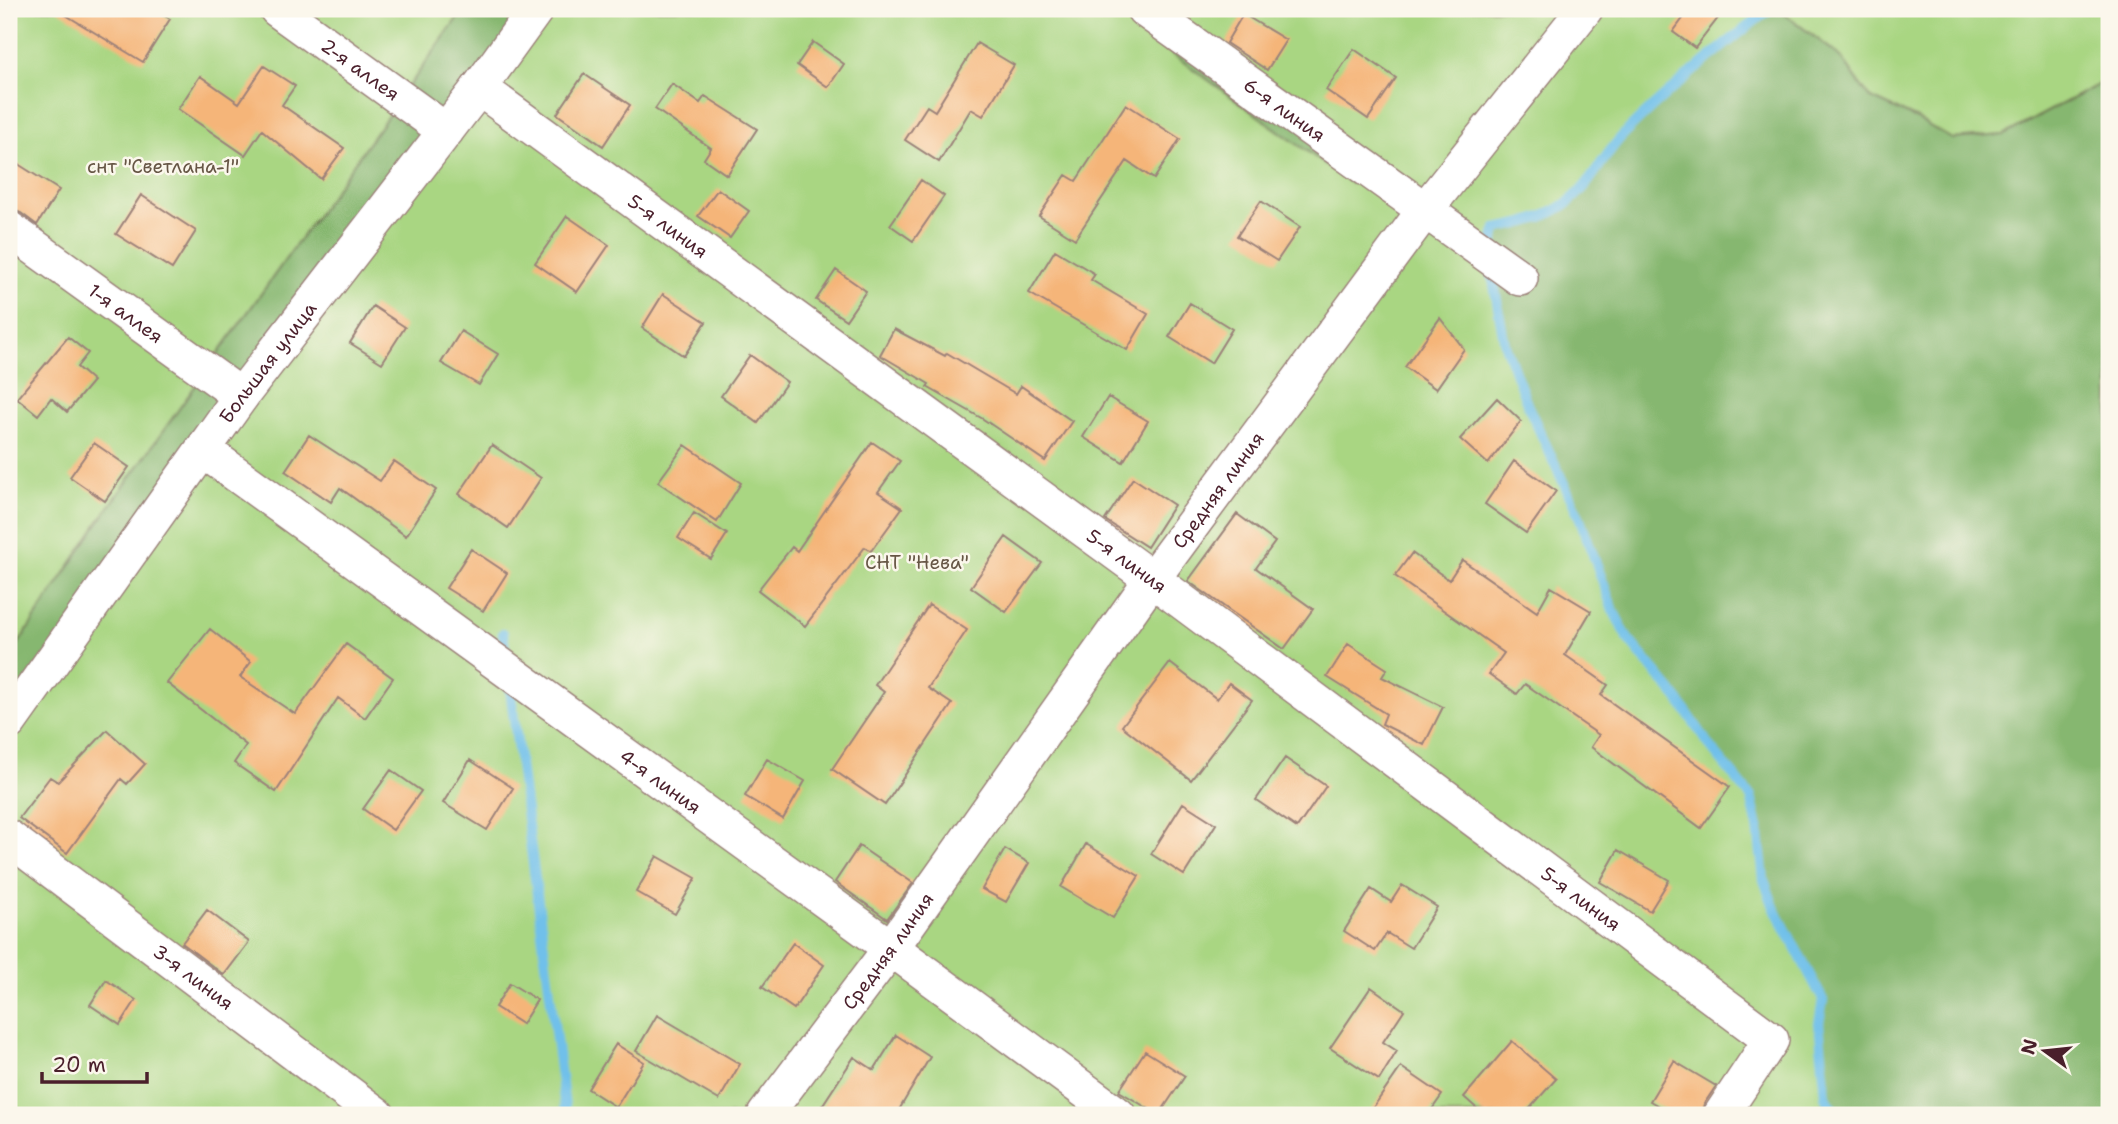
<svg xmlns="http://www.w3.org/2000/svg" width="2118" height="1124" viewBox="0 0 2118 1124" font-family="'Shantell Sans',sans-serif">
	<rect width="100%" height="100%" fill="#fbf7ec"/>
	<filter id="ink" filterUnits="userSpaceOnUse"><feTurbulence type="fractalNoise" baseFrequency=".0143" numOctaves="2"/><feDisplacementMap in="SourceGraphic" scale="14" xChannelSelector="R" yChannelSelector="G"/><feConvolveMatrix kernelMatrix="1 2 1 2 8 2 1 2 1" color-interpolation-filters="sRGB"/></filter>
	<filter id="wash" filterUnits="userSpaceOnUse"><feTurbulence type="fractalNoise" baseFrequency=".00686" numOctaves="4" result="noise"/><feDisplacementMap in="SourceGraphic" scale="28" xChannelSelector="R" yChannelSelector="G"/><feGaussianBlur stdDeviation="1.57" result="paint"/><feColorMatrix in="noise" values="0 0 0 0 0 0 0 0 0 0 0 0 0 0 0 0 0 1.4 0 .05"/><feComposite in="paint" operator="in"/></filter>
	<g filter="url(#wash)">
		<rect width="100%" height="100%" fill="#eee6ca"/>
		<!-- green -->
		<path fill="#a9d682" stroke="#7a7a56" stroke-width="2" d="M9,9H464L102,517L9,658Z
			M536,9H1770L1621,137L1568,203L1540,219L1496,229L1510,357L1563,479L1628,639L1678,699L1751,797L1764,880L1774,907L1823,1000L1819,1024L1826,1096L1822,1115H9V722Z
			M1778,9H2109V79L2004,135L1952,139L1917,119L1869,97L1841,57Z"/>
		<!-- forest -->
		<path fill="#86b770" stroke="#686b4e" stroke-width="2" d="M464,9H536L9,722V658L102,517Z
			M1110,9H1144L1364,166L1351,183Z
			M1770,9H1778L1841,57L1869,97L1917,119L1952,139L2004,135L2109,79V1115H1822L1826,1096L1819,1023L1823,1000L1774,907L1764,880L1751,797L1678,699L1628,639L1563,479L1510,357L1494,288L1496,229L1540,219L1568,203L1621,137Z"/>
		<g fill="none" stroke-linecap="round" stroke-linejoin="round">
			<!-- stream -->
			<path stroke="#6fc0ea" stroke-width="10" d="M1492,252L1496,229C1522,224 1544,219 1566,204C1591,187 1602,156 1624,134C1669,89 1720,48 1770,9
				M1491,268L1505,345L1527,404L1579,516L1613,610L1628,639L1678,699L1712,749L1751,797L1758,827L1764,880L1774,907L1823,1000L1819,1023L1826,1096L1835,1115
				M503,633L506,658
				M509,681L566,1115"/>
		</g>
		<g id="blocks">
			<!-- building -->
			<path fill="#f5b579" d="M56,9H153L170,19L143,62Z
				M1690,9H1725L1695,48L1673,32Z
				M1243,14L1286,40L1267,70L1226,43Z
				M813,42L844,64L828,87L797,65Z
				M977,43L1014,65L983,116L971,109L939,162L905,140L927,106L935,111Z
				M1354,49L1396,78L1368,119L1326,90Z
				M264,66L295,86L282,105L344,148L321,179L262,130L245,155L178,109L200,76L239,103Z
				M584,74L630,105L603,146L557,114Z
				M672,84L700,103L705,96L757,129L727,175L704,159L711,148L655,109Z
				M1126,104L1180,139L1154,179L1127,161L1075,239L1039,216L1066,175L1076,181Z
				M18,164L59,190L37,225L21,213L9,208V178Z
				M921,180L944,196L913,241L890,225Z
				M718,189L749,211L730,238L698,216Z
				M141,195L196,231L172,269L116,234Z
				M1261,201L1300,227L1277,261L1237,236Z
				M567,216L609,245L577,292L535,263Z
				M1055,250L1095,274L1091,280L1148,314L1127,350L1029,293Z
				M836,270L866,291L846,320L816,300Z
				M663,294L706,322L684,356L642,328Z
				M1190,303L1232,329L1211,363L1169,337Z
				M373,306L405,327L382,363L350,343Z
				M1440,318L1464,349L1436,389L1405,367Z
				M894,329L945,356L947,353L1016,394L1021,386L1072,421L1045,461L983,419L927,387L929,384L880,355Z
				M461,331L498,354L479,385L441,363Z
				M68,337L88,353L77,367L93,381L67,412L51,398L38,415L17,398Z
				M750,355L787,382L758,423L721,396Z
				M1108,397L1148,421L1123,462L1083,437Z
				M1497,398L1521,421L1488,464L1460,439Z
				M309,435L380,481L394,461L436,490L406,536L340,488L331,502L285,471Z
				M872,442L900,461L878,492L902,508L871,551L865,547L805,626L758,590L792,547L797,551Z
				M94,443L129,467L105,501L70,477Z
				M492,445L541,478L508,528L459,494Z
				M685,445L741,483L717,522L658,482Z
				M1514,461L1556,491L1526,533L1485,504Z
				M1133,478L1174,505L1147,547L1105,520Z
				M694,513L727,534L711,559L678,538Z
				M1237,514L1275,542L1256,568L1313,609L1284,649L1188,581Z
				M1006,537L1042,563L1006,612L971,587Z
				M471,549L507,573L483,611L446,588Z
				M1412,553L1449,580L1462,560L1537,612L1551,587L1591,611L1565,655L1608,685L1601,695L1730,787L1701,828L1591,747L1599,735L1525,684L1517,694L1489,674L1504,653L1395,576Z
				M929,605L967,630L928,688L952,704L885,805L832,769L884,692L875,685Z
				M210,629L251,662L240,677L295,714L346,644L393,678L365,718L338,698L276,792L234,763L246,745L167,683Z
				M1348,644L1387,669L1382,677L1443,707L1424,745L1382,724L1386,714L1327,677Z
				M1170,663L1217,699L1229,683L1252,700L1191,780L1122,726Z
				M107,730L145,764L127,784L121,779L67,853L19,818L50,777L58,782Z
				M1285,758L1326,786L1297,828L1256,800Z
				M767,759L805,781L783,819L745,796Z
				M470,760L513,788L487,830L443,803Z
				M391,770L421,791L393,830L363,809Z
				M1183,803L1216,824L1184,875L1151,854Z
				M1086,844L1139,876L1113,918L1061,887Z
				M859,846L913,883L887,919L835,882Z
				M1005,849L1029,863L1006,902L982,889Z
				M1618,850L1669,880L1650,911L1600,882Z
				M657,856L696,878L675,914L636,892Z
				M1402,885L1437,907L1411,948L1387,933L1375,951L1344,931L1371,889L1391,902Z
				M207,910L249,942L224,975L182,943Z
				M793,943L824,965L794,1009L762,987Z
				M106,980L136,1000L120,1025L90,1005Z
				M510,983L537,1000L522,1024L495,1007Z
				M1371,987L1404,1010L1383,1042L1397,1051L1379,1080L1330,1048Z
				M657,1015L740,1064L719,1100L636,1051Z
				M896,1035L930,1057L896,1115H816L854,1057L874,1070Z
				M1512,1041L1556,1079L1524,1115H1484L1464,1097Z
				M616,1044L644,1062L616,1107L588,1089Z
				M1145,1051L1185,1076L1159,1115L1119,1091Z
				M1674,1061L1716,1086L1704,1104L1701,1115H1674L1650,1101Z
				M1401,1067L1442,1095L1428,1115H1368Z"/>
		</g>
	</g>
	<g filter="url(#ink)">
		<use href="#blocks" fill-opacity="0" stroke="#9c827a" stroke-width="2"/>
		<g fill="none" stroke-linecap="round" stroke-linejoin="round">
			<!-- minor casing -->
			<g stroke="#9c827a" stroke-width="38">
				<g id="minor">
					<path id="s1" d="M277,9L446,131"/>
					<path id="s2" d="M1144,9L1520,278"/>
					<path id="s3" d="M479,88L1152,579L1771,1040L1721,1115"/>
					<path id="s4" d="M9,229L241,396"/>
					<path id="s5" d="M203,450L891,948L1118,1115"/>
					<path id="s6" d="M9,722L241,396L479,88L536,9"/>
					<path id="s7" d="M9,838L377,1115"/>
					<path id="s8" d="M765,1115L891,948L1152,579L1425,210L1585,9"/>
				</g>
			</g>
			<!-- minor -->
			<use href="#minor" stroke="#fff" stroke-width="35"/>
		</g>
	</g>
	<g text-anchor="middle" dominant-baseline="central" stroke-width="5" stroke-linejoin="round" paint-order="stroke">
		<!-- street labels -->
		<g font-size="19" fill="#4a1f2b" stroke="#fbf7ec">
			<text stroke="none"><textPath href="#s1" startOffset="103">2-я аллея</textPath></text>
			<text stroke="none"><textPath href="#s2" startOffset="173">6-я линия</textPath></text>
			<text stroke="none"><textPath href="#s3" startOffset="234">5-я линия</textPath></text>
			<text stroke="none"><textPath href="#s4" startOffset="144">1-я аллея</textPath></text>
			<text stroke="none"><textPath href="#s6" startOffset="443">Большая улица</textPath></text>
			<text stroke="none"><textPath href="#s8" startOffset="772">Средняя линия</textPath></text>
			<text stroke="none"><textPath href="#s3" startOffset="802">5-я линия</textPath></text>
			<text stroke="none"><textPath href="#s5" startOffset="565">4-я линия</textPath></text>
			<text stroke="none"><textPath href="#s3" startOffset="1368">5-я линия</textPath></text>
			<text stroke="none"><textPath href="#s8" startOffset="205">Средняя линия</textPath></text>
			<text stroke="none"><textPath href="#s7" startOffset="231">3-я линия</textPath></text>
		</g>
		<!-- park labels -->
		<g font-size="19" fill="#665645" stroke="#fbf7ec">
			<text x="163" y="166">снт "Светлана-1"</text>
			<text x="917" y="562">СНТ "Нева"</text>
		</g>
	</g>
	<!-- margin -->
	<rect width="2118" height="1124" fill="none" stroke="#fbf7ec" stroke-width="35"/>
	<!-- north arrow -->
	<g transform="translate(2045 1051) rotate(285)" stroke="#fbf7ec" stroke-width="5" paint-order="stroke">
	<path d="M0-5L12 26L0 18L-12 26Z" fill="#4a1f2b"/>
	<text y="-10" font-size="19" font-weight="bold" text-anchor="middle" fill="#4a1f2b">N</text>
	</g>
	<!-- scale -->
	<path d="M42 1072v10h105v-10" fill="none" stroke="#4a1f2b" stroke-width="3.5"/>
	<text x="52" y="1072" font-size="21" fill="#4a1f2b" stroke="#fbf7ec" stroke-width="5" paint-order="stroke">20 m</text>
</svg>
